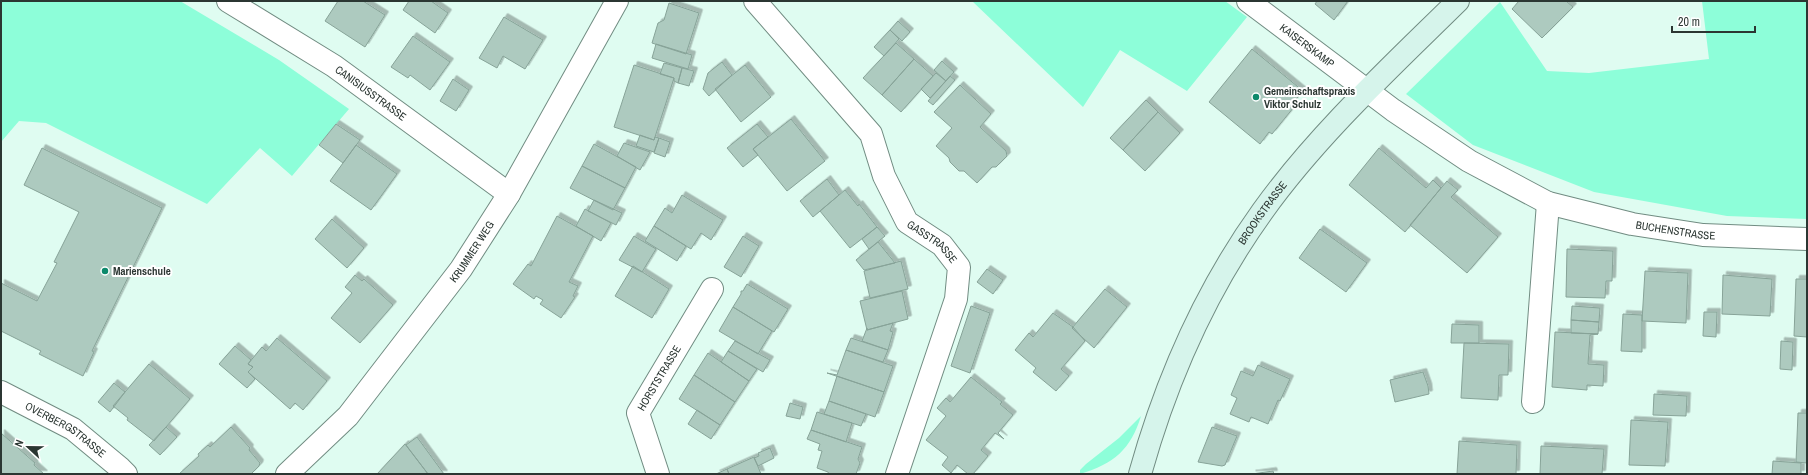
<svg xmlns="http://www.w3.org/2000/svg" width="1808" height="475" viewBox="0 0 1808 475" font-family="'Archivo Narrow',sans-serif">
	<defs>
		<filter id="shadow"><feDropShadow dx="3.5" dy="-3.5" stdDeviation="0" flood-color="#0004"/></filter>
	</defs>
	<rect width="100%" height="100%" fill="#dffcf1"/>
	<!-- green -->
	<path fill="#8dfed9" d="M1,1H180L279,60L349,109L292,176L260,148L207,204L46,123L19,121L1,142Z
		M972,1H1225L1247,17L1187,91L1120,50L1083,107Z
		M1702,1H1807V219L1727,216L1594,192L1473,145L1406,94L1500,2L1547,71L1589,73L1709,59Z
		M1141,416C1131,449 1114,464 1080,474V470L1086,464L1119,438Z"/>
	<!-- building -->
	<path fill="#adcabf" stroke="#87a398" filter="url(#shadow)" d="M338,1H363L385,15L365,47L325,21Z
		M409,1H431L448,13L435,33L403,10Z
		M1317,1H1348L1334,20L1315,4Z
		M1519,1H1566L1573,7L1542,38L1512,9Z
		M669,3L699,13L686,54L652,43L658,23L664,20Z
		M504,17L543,40L525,69L503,56L497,68L479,58Z
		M898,21L910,32L902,41L890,30Z
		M890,30L899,39L884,56L874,47Z
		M413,36L450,62L430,90L410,75L408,78L391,67Z
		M896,43L914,59L882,95L863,78Z
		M656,44L692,55L688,69L652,58Z
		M1252,49L1303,91L1291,105L1294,107L1272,134L1269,132L1260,144L1209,102Z
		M914,59L933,76L901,112L882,95Z
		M942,61L954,72L946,81L934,70Z
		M722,62L732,75L709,96L703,89L708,73Z
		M664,63L682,68L678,83L674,81V78L660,74Z
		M634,65L674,78L654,140L614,127Z
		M745,65L771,97L741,122L715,89Z
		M682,68L694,71L689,86L678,83Z
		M936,73L946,81L930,98L921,89Z
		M950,76L955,80L933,105L928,101Z
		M453,79L469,90L456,111L440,101Z
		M960,85L991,114L980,127L1006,151L1007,156L996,167H992L977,183L964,171H959L950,162L949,158L936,146L952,128L934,112Z
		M1146,100L1158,112L1123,150L1110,138Z
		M1158,112L1180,133L1145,171L1123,150Z
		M791,119L825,161L787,191L753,149Z
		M336,124L360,140L343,163L319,145Z
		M757,124L768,137L753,149L758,155L743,167L727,148Z
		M640,135L654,140L655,137L659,138L654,152L636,146Z
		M659,138L670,142L665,157L654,153Z
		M624,143L650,152L640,170L617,156Z
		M594,144L636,167L625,188L582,166Z
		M356,145L397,174L371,210L330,181Z
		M42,148L162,208L92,351L94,352L83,376L39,354L41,351L1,331V283L37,301L57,263L54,262L79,212L24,185Z
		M1379,148L1426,188L1433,180L1441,188L1405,232L1349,185Z
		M582,166L625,188L613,210L570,188Z
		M827,179L839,195L813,217L800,201Z
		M1447,181L1458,190L1451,197L1498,237L1467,273L1410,225Z
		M845,190L858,206L859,204L877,227L850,248L820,211Z
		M682,195L723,220L711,240L701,233L691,249L654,226L665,208L672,213Z
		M594,200L622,213L616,225L588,211Z
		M585,209L611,223L601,241L576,226Z
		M557,216L593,236L569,282L578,286L573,296L575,297L561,318L540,304L543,300L536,296L534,299L513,284L528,264L531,266Z
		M332,219L364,248L347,268L315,239Z
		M654,226L686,246L677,261L645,241Z
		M877,227L885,236L869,249L862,239Z
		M1320,229L1367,263L1346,292L1299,258Z
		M634,236L656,249L642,272L619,260Z
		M743,236L759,246L741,277L724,267Z
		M878,242L895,263L864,270L856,260Z
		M1567,249L1613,251L1612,281H1606L1605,298L1566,297Z
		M901,261L908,289L870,298L864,271Z
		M633,266L669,289L652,318L615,296Z
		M987,269L1003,280L993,294L977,282Z
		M1645,271L1688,273L1686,323L1642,321Z
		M355,275L362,281L364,279L393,305L360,343L331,318L352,293L345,287Z
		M1723,275L1772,279L1770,316L1722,314Z
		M1796,279H1807V337L1794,336Z
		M747,284L788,309L774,332L733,307L741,294V291H743Z
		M1105,289L1127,307L1094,348L1072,328Z
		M902,291L908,319L867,330L860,301Z
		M971,306L990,313L970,373L951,366Z
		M1572,306L1600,308L1599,322L1571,320Z
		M733,307L772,331L758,354L719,331Z
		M1704,312H1717L1716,337L1703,336Z
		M1053,313L1073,327L1085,341L1061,369L1069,376L1056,391L1033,372L1036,368L1015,350L1029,333L1033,337Z
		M1623,314L1642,315V352L1621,351Z
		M1571,320L1599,322L1598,334L1571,333Z
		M893,323L890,331L893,332L888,350L862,341L867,328V330Z
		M1452,324L1479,325V343H1451Z
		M1555,332L1598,334L1590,335L1588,364L1604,365L1603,386L1587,385V390L1552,387Z
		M277,338L327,381L303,410L295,403L290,409L248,372L253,367L248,364L262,347L266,351Z
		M851,338L888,350L883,362L846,350Z
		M735,341L770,360L763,372L728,351Z
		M1781,341L1793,342L1792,370L1780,369Z
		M1464,343L1509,344L1508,375H1499L1498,400L1461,398Z
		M235,346L251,360L248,364L253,367L248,372L255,379L247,388L219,364Z
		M846,350L893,366L884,392L827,373L837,375Z
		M728,351L757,369L749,381L721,362Z
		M708,353L749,381L735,402L694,375Z
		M149,364L190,399L154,441L127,420L128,418L113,406Z
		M1258,365L1290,379L1280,401L1278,400L1268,424L1251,417L1249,422L1230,414L1237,398L1231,395L1241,371L1253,376Z
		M1423,372L1428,386L1429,394L1395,402L1390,380Z
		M694,375L735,402L720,425L679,399Z
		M837,376L884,392L875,417L829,401Z
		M971,377L1002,402L1000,404L1013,415L998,433L1004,439L995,433L981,450L988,456L973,474H968L957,465L951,473L942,465L948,457L926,440L946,416L937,408L946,398L950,402Z
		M114,383L125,392L110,412L98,402Z
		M1654,394L1687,396L1686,416L1653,415Z
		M829,401L866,414L861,426L824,414Z
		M790,403L803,407L800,419L786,416Z
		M697,410L720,425L711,439L688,424Z
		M817,412L852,423L846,442L811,430Z
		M1798,413H1807V463L1796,462Z
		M1631,420L1668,422L1665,466L1629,465Z
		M166,427L177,437L160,455L149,445Z
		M231,427L250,448L249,450L260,463L259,466L251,474H179L199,456L198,454L208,445L210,447Z
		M1212,427L1237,436L1225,465L1222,466L1198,462Z
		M811,430L862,447L858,459L860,463L856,474H829L828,472L817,468L822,451L818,450L820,444L807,439Z
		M1,433L35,463L34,465L44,474H1Z
		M417,437L444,474H428L406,445Z
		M1459,441L1517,445L1516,474H1457Z
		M405,444L428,474H377Z
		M1541,446L1604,449L1602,474H1540Z
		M770,448L774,458L758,466L754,458L759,456L758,453Z
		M754,457L761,474H729L727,469Z
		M1773,461L1801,463V474H1772Z
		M727,469L729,474H716Z
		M1273,471L1274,474H1252Z"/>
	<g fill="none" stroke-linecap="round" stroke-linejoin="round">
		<!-- street casing -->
		<g stroke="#718c82" stroke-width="24">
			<g id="street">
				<path id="s1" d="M228,1L334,66L509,194"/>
				<path id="s2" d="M755,1L871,134L884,176L907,222L942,245L959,267L956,299L897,474"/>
				<path id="s3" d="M1248,1L1393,110L1469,161L1548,203L1632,224L1703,235L1807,239"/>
				<path id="s4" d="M1,392L73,429L120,468L126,474"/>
				<path d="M1533,402L1548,203"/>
				<path id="s5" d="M287,474L348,416L461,269L509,194L617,1"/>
				<path id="s6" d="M658,474L638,413L712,289"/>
			</g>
		</g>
		<!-- secondary casing -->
		<g stroke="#718c82" stroke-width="24">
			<g id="secondary">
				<path id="s7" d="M1140,474C1166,381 1206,290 1262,212C1317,135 1391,67 1458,1"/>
			</g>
		</g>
		<!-- street -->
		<use href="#street" stroke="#fff" stroke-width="22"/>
		<!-- secondary -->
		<use href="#secondary" stroke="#d6f4eb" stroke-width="22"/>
	</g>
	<!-- markers -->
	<g fill="#0d896b" stroke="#fff" stroke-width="1.5">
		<circle cx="1256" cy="97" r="4"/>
		<circle cx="105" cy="271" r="4"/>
	</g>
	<g text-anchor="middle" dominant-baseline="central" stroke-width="4" stroke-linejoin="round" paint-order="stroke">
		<!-- street labels -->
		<g font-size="11" fill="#2b3632" stroke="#fff">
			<text stroke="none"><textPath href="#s3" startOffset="74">KAISERSKAMP</textPath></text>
			<text stroke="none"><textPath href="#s1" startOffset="170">CANISIUSSTRASSE</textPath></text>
			<text stroke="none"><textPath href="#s7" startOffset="290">BROOKSTRASSE</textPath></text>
			<text stroke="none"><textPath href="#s3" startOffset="493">BUCHENSTRASSE</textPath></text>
			<text stroke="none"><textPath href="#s2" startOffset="304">GASSTRASSE</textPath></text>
			<text stroke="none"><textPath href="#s5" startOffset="290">KRUMMER WEG</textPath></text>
			<text stroke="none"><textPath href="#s6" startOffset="105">HORSTSTRASSE</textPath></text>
			<text stroke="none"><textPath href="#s4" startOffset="75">OVERBERGSTRASSE</textPath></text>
		</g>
		<!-- poi labels -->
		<g font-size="11" font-weight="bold" fill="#2b3632" stroke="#fff" text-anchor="start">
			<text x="1264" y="91">Gemeinschaftspraxis<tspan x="1264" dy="13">Viktor Schulz</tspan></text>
			<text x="113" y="271">Marienschule</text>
		</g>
	</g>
	<!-- border -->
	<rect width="1808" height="475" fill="none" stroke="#2b3632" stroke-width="4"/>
	<!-- north arrow -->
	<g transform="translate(28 447) rotate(292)" stroke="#ffffff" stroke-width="3" paint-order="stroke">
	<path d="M0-3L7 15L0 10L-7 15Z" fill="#2b3632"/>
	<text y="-6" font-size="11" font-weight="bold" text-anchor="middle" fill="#2b3632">N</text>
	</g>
	<!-- scale -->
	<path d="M1672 26v6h83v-6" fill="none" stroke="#2b3632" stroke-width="2"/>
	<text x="1678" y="26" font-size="12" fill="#2b3632" stroke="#ffffff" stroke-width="3" paint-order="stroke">20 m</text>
</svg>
